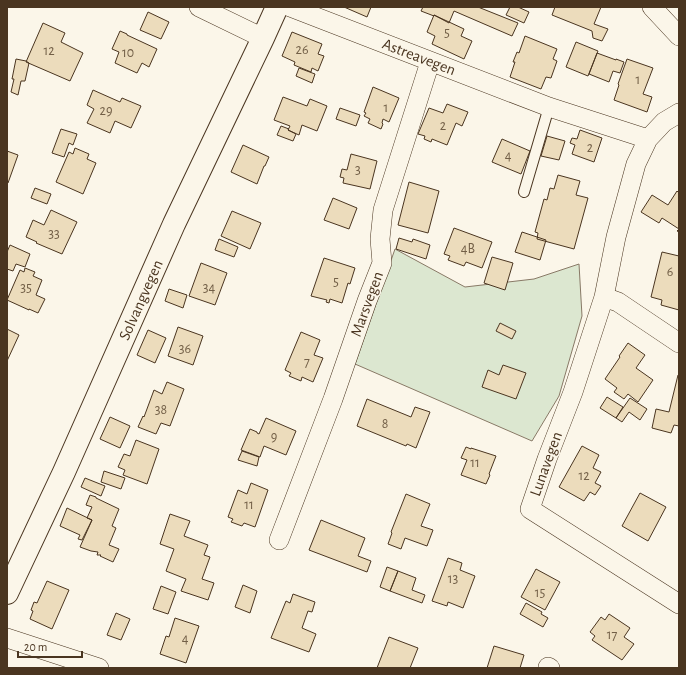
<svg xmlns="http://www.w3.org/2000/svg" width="686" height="675" viewBox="0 0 686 675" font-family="'Alegreya Sans',sans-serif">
	<rect width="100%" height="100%" fill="#fbf6e9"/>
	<!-- green -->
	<path fill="#dce7d0" stroke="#887966" d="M395,249L465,287L534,279L579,264L582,316L559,396L532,441L355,364Z"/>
	<!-- building -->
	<path fill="#ecdcbc" stroke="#4a3520" d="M344,7H371L367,17Z
		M423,7H478L518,23L512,36L454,11L449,23L434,15V16L421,11Z
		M510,7H518L529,12L524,23L506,15Z
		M555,7H601L594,24L608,29L602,41L593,38L592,31L552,15Z
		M148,12L169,22L161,39L140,30Z
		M434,15L464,29L461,36L472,41L464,59L432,44L435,36L427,32Z
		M43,23L65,33L61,42L83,53L70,81L26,62Z
		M120,31L127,34V35L157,49L149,67L142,63L137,73L115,63L119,52L112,49Z
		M292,32L322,44L318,54L324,56L318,71L312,68L311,72L294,65L295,62L282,56Z
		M525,36L557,49L553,59L557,61L551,78L546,77L541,89L510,77L515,62H513L517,52L519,53Z
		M576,42L598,51L588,76L566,67Z
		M597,53L616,60V59L624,62L620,73L613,71L609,82L589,74Z
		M16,59L26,61L29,63L25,81H21L18,95L11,92L14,79H12Z
		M627,59L653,68L643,94L652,97L647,112L614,100L619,85L618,84Z
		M299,68L315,74L312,83L296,76Z
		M373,87L399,98L389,122L383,119L382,123L383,124L381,129L368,123L370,119L364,116L366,113L364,112Z
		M93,90L120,102L122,98L141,106L131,128L115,121L110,133L87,123L94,109L87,105Z
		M283,97L307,106L310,99L327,106L317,131L302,125L299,135L288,130L290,126L274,120Z
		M447,104L468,112L462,126L456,123L447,145L432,139L431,142L424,139L425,136L418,134L429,108L443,113Z
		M340,108L360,115L356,126L336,119Z
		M281,126L289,129L288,130L296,134L293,141L277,135Z
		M61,129L77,134L73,145L69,143L64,157L52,153Z
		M580,130L602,138L594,162L572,154L575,145L570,143L572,138L577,139Z
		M547,136L565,141L559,160L541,156Z
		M502,139L530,151L521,174L492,162Z
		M243,145L269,157L265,166H264L257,184L231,172Z
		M75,148L89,154L87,159L96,163L83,194L56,182L69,152L73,154Z
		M7,151L18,155L8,183H7Z
		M351,154L377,161L370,189L343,183L344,178L340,177L342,169L347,170Z
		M558,175L580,181L576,195L588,198L574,249L537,239L538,233L535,232L544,199L547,200L550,188L554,189Z
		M409,182L439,191L428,233L398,225Z
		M35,188L51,194L47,204L31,198Z
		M677,191L679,193V232L677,231L679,229L662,218L659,223L641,212L652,195L668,205Z
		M333,198L357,208L349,229L324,220Z
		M51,210L77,222L62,254L36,243L37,242L26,237L33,220L44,225Z
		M232,211L261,223L250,249L221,236Z
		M454,228L492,242L482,268L466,262L464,266L448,260L450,256L444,254Z
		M522,232L546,240L540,260L515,252Z
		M399,238L412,242L413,239L430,245L426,259L396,249Z
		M219,239L238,247L234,257L215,250Z
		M10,245L30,254L25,267L16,264L13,271L7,269V252Z
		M662,252L679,256V310L661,305L662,300L651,297Z
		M492,257L513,263L505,290L484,283Z
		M324,258L355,268L350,284L348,283L342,303L330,299L329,303L326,302L327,300L311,296Z
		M201,263L227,273L215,305L189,296Z
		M25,268L35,272L33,276L42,280L36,295L45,299L38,313L29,309V310L7,300L20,270L24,272Z
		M169,289L187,295L183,308L165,301Z
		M500,323L516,331L512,339L496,331Z
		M178,327L203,336L193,365L168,356Z
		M7,329L19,335L7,361Z
		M148,330L166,338L155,363L137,355Z
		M301,332L320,340L314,355L323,358L313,382L302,377L301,381L289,376L291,373L285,370Z
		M628,343L645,355L636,368L653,380L638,402L628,394L624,399L614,392L617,388L605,379L620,357L619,356Z
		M503,365L526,373L516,399L482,387L488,370L499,375Z
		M678,375H679V426L674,425L671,433L652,428L656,409L669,412Z
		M167,382L184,389L170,426L161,423L156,434L138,427L143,416L144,417L154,390L162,394Z
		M607,397L623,407L616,418L600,408Z
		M630,398L647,409L640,420L629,412L622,422L616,418Z
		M367,399L411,417L415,407L430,412L416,448L407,444L406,446L357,426Z
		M110,417L130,426L120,448L100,439Z
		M266,418L296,431L286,455L264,446L260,457L241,450L250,429L257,432V433L259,434Z
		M136,440L159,449L147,484L123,475L125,470L118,467L124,454L130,456Z
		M582,446L599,455L593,468L601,472L595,483L601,486L595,495L590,492L584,501L559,487Z
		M466,447L471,449V448L496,456L489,474L490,475L486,484L461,475L467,460L461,458Z
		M242,451L259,457L257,466L238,460Z
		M104,471L125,478L121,489L101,482Z
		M85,478L105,486L101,496L81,487Z
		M251,483L268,490L255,527L244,523L242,526L231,522L233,519L228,517L238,490L247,494Z
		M640,493L666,507L648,541L622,526Z
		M406,494L430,504L421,526L433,530L427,546L405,538L401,549L388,544L392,533L391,532Z
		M90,495L96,497V498L119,509L112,526L116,528L109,545L119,549L113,562L100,556L101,555H97L98,552L91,551L80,547L92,520L87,518L92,507L86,505Z
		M67,508L92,520L82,540L78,539L80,535L60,526Z
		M170,514L190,521L184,536L208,545L204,555L210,557L202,579L214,583L208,600L181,591L186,579L166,571L174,549L160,544Z
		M321,520L365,538L358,556L371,561L367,572L309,550Z
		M448,558L462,563L460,570L475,576L463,608L448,602L447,606L432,601Z
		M387,567L398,571L390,591L380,587Z
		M536,569L560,582L545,610L521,597Z
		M398,571L416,578L412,590L425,595L422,603L390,591Z
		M47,581L69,590L52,629L30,619L33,611L31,610L34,602L37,603Z
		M243,585L257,591L250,613L235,607Z
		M161,586L176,592L168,614L153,609Z
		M293,594L315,602L312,612L308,611L302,628L316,634L309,652L271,638L286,601L290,603Z
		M526,603L542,612L541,614L548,618L543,627L520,614Z
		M116,613L130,619L121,640L107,635Z
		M609,614L630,628L624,637L634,644L622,660L592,640L595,636L590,632L601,617L605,620Z
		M175,618L199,626L186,663L160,654L166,636L169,637Z
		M389,637L418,648L410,668H377Z
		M494,646L524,655L520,668H487Z"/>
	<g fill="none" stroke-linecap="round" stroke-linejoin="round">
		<!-- lane casing -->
		<g stroke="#4a3520" stroke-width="12">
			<path id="lane" d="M524,192L549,107"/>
		</g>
		<!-- street casing -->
		<g stroke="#4a3520" stroke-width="20">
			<path id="street" d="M199,7L263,38
				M290,7L549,107L648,139
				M652,7L679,36
				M679,113L664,122L648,139L636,164L616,237L604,297L573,392L547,459L530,509L679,604
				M604,297L618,302L679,343
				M279,540L333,399L367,301L382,263L380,239L383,210L430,62
				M7,638L99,668
				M548,667L550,668"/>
		</g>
		<!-- secondary casing -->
		<g stroke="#4a3520" stroke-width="24">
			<path id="secondary" d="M7,593L64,472L174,224L263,38L277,7"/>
		</g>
		<!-- lane -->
		<use href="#lane" stroke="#fbf6e9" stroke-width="10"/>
		<!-- street -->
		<use href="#street" stroke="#fbf6e9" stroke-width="19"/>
		<!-- secondary -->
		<use href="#secondary" stroke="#fbf6e9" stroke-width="22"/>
	</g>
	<g text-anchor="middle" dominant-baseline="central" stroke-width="3" stroke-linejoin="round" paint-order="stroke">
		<!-- number labels -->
		<g font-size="14" fill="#725f47">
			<text x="447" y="33">5</text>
			<text x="302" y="50">26</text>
			<text x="49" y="51">12</text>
			<text x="128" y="53">10</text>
			<text x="638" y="80">1</text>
			<text x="386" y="108">1</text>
			<text x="106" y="111">29</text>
			<text x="443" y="126">2</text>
			<text x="590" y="148">2</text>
			<text x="508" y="156">4</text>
			<text x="358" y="170">3</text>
			<text x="54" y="234">33</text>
			<text x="468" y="249">4B</text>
			<text x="670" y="272">6</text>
			<text x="336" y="282">5</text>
			<text x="26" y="288">35</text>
			<text x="209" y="288">34</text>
			<text x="185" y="349">36</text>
			<text x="307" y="362">7</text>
			<text x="161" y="410">38</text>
			<text x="385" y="424">8</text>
			<text x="274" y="437">9</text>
			<text x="475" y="463">11</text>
			<text x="584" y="476">12</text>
			<text x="249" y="505">11</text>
			<text x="453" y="579">13</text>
			<text x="540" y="593">15</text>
			<text x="612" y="635">17</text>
			<text x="185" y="639">4</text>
		</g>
		<!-- street labels -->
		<g font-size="16" fill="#4a3520" stroke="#fbf6e9">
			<text transform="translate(419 57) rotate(21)">Astreavegen</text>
			<text transform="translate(141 300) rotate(-66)">Solvangvegen</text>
			<text transform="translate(367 304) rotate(-70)">Marsvegen</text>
			<text transform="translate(546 464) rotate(-70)">Lunavegen</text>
		</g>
	</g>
	<!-- border -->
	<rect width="686" height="675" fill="none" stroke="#4a3520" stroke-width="16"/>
	<!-- scale -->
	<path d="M18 651v6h64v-6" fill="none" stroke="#4a3520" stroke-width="2"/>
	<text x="24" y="651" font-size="12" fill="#4a3520" stroke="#fbf6e9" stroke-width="3" paint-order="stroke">20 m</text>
</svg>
